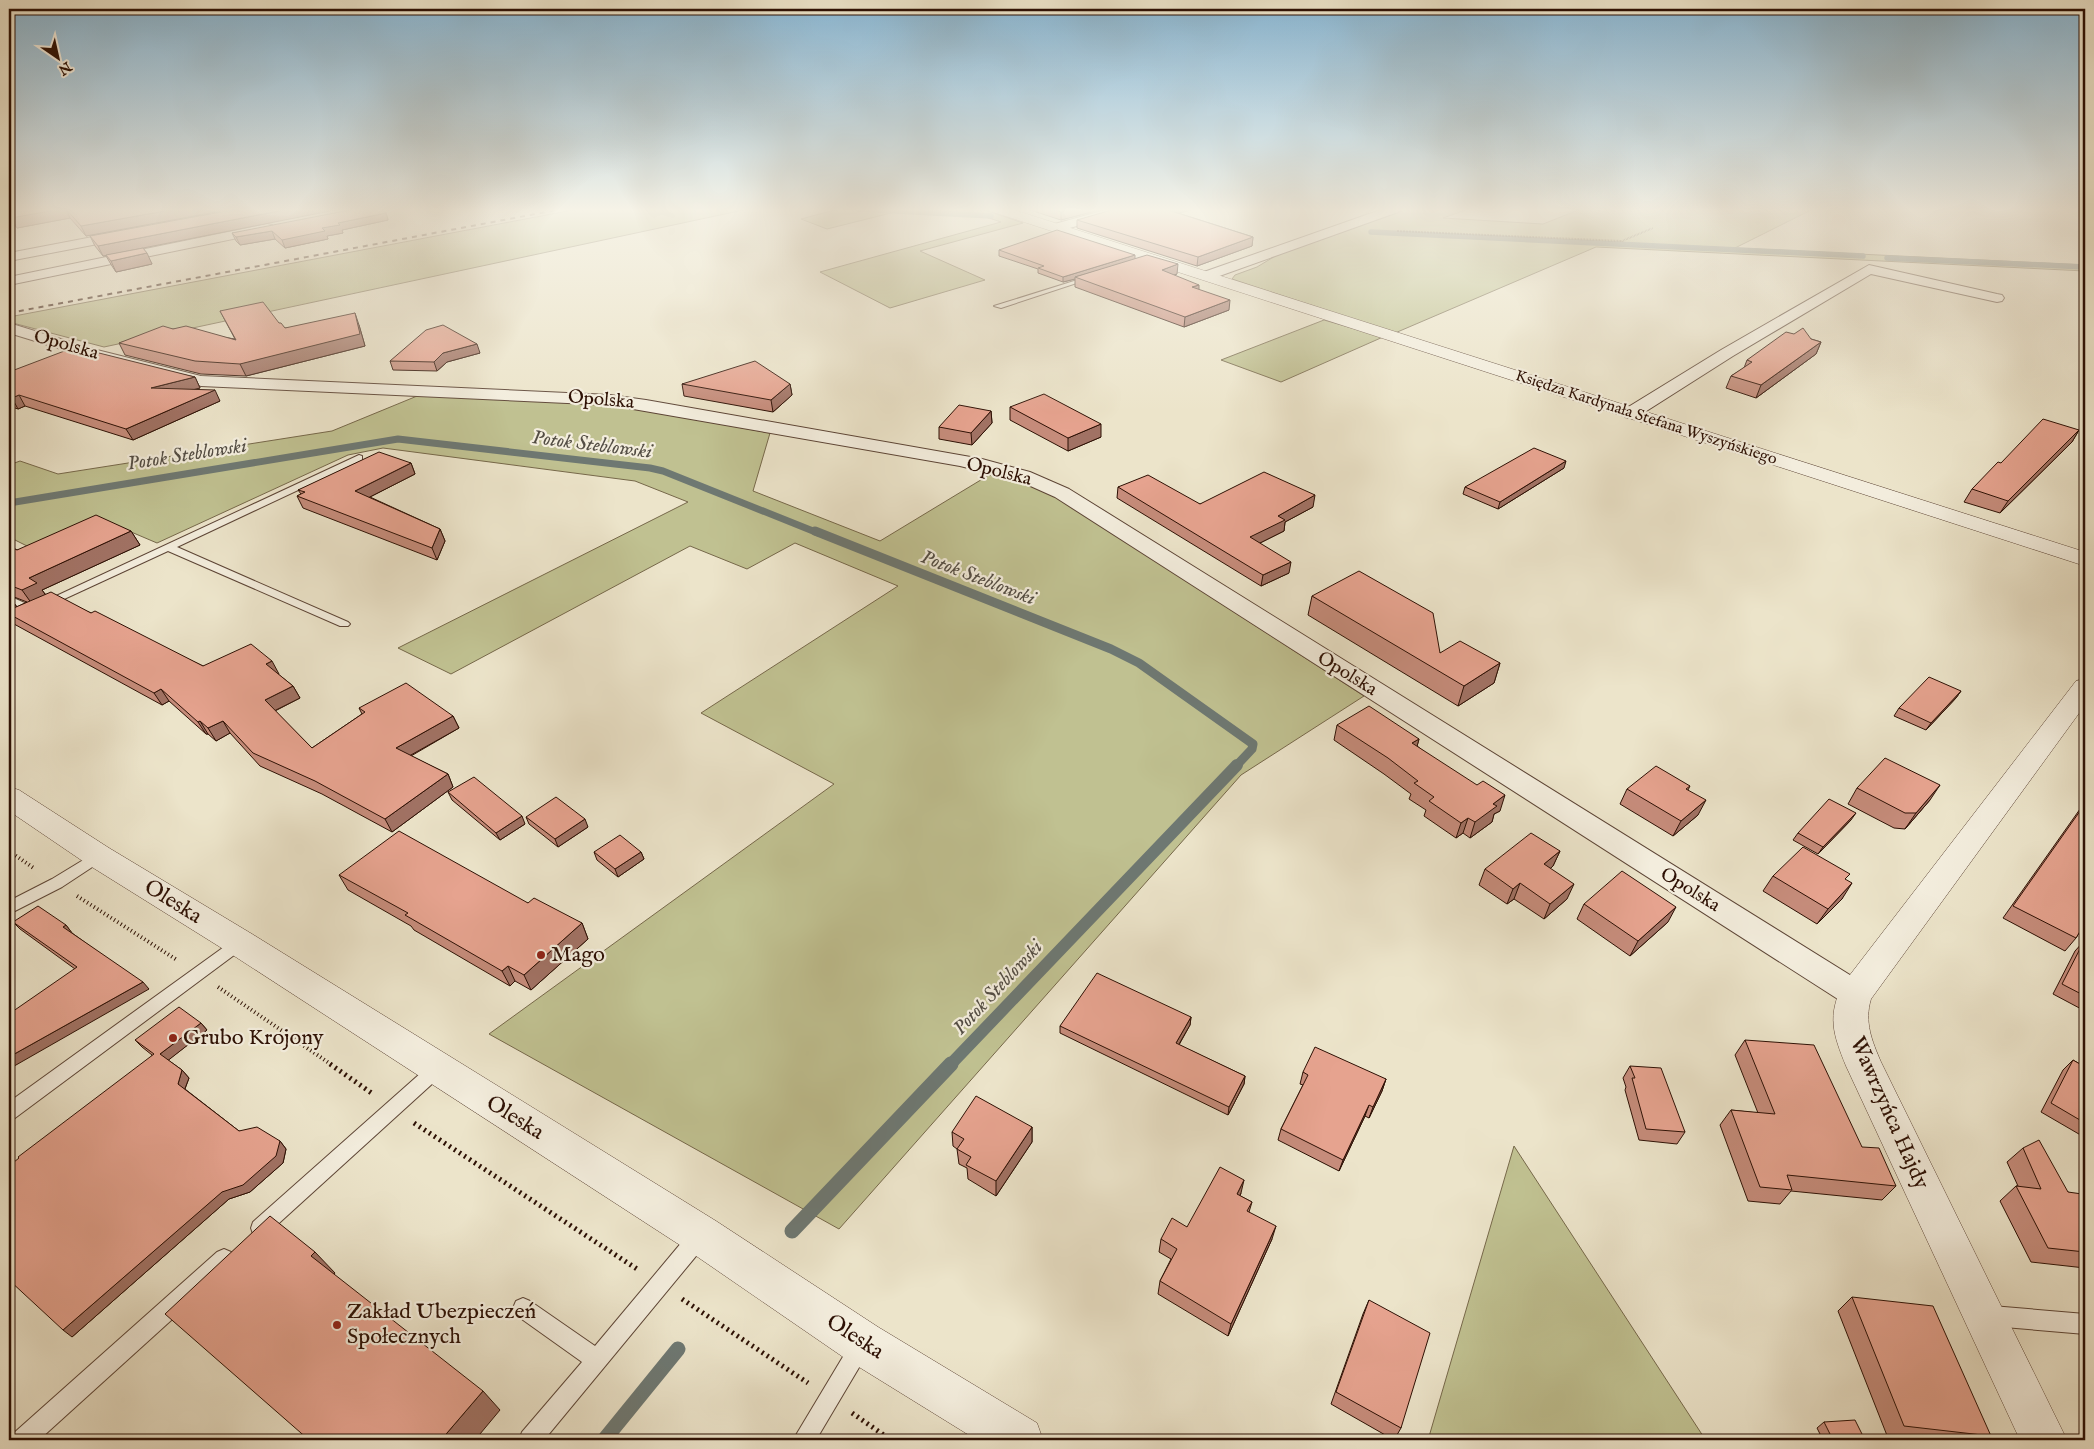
<svg xmlns="http://www.w3.org/2000/svg" width="2094" height="1449" viewBox="0 0 2094 1449" font-family="'IM FELL English',serif">
	<rect width="100%" height="100%" fill="#ece4ca"/>
	<filter id="stains"><feTurbulence type="fractalNoise" baseFrequency=".004" numOctaves="4"/><feColorMatrix values="0 0 0 0 .2 0 0 0 0 .09 0 0 0 0 .02 0 0 0 .5 -.17"/></filter>
	<radialGradient id="worn" r=".72"><stop offset=".6" stop-color="#630" stop-opacity="0"/><stop offset="1" stop-color="#630" stop-opacity=".3"/></radialGradient>
	<!-- green -->
	<path fill="#c0c191" stroke="#76684a" d="M578,209H748L104,347L9,322V317Z
		M834,209H982L1023,223L920,251L985,280L890,308L820,272L1001,222L983,216L895,212L827,229L801,219L838,209Z
		M1408,209H1469L1443,218L1543,224L1581,209H1813L1735,248L2085,265V271L1596,247L1395,333L1232,279L1235,275L1257,267L1277,255Z
		M1324,320L1383,337L1281,382L1221,360Z
		M422,394L540,398L627,407L770,433L753,491L880,541L989,475L1034,486L1055,496L1364,696L1241,775L839,1229L489,1034L834,784L701,713L898,586L795,543L747,569L690,546L451,674L398,648L688,502L635,481L383,448L348,455L157,543L103,520L35,550L9,537V465L20,461L58,474L332,431Z
		M1514,1146L1703,1436V1440H1428Z"/>
	<g fill="none" stroke-linecap="round" stroke-linejoin="round">
		<!-- stream-far4 -->
		<path stroke="#6e7872" stroke-width="5.5" d="M859,209L991,216
			M1371,232L1863,256
			M1887,258L2085,267"/>
		<!-- stream-far3 -->
		<path stroke="#6e7872" stroke-width="7" d="M9,503L398,439L650,468L663,471L818,533"/>
		<!-- stream-far2 -->
		<path stroke="#6e7872" stroke-width="9" d="M815,531L1111,649L1139,663L1253,744L1252,749L1236,766"/>
		<!-- stream-far1 -->
		<path stroke="#6e7872" stroke-width="12" d="M950,1065L1237,765"/>
		<!-- stream -->
		<path stroke="#6e7872" stroke-width="15" d="M792,1231L951,1064
			M604,1440L678,1349"/>
		<!-- service casing -->
		<g stroke="#5d4536" stroke-width="2">
			<path id="service" d="M1090,276L1095,277L1001,308L994,306Z
				M359,455L362,456V460L177,547L348,622L350,624L348,626H340L168,551L49,606L45,607L39,604Z
				M9,596L36,608L38,610L32,613L9,603Z
				M98,851L103,852L105,856L103,860L62,887L9,914V901L52,879Z
				M240,937L245,939L248,943L245,947L15,1118L9,1120V1102L235,939Z
				M437,1062L443,1064L445,1069L443,1074L267,1234L260,1237L253,1234L251,1228L253,1222L431,1064Z
				M699,1228L706,1230L708,1237L706,1244L544,1440H519L522,1432L582,1362L516,1315L513,1308L516,1301L523,1298L530,1301L595,1346L692,1230Z
				M224,1249L231,1252L234,1259L231,1266L39,1440H12L15,1432L217,1252Z
				M1992,1306L2085,1314V1334L1992,1326L1985,1323L1982,1316L1985,1309Z
				M860,1337L867,1340L870,1347L867,1354L816,1440H793L853,1340Z"/>
		</g>
		<!-- minor casing -->
		<g stroke="#5d4536" stroke-width="2">
			<path id="minor" d="M1109,209H1127L1125,212L1056,232L1050,228L1051,225Z
				M1383,209H1400L1398,212L1211,279L1206,280L1199,276L1201,273Z
				M267,224L272,225L273,228L272,231L9,285V277Z
				M124,231L130,235L129,238L9,261V253Z
				M1869,265L1997,294L2002,295L2004,298L2002,301L1997,302L1871,274L1733,356L1637,417L1631,418L1625,417L1622,413L1625,409L1721,350Z
				M9,323L93,349L201,376L610,395L646,400L982,459L1030,472L1069,489L1866,985L1871,994L1866,1003L1855,1007L1844,1003L1055,497L1017,480L960,466L610,405L201,386L81,355L9,333Z"/>
		</g>
		<!-- tertiary casing -->
		<g stroke="#5d4536" stroke-width="1">
			<path id="tertiary" d="M991,209H1011L2085,552V566L993,212Z
				M2085,679V705L1871,999C1864,1022 1872,1041 1881,1062L2067,1440H2020L1846,1066C1833,1034 1827,1016 1843,984L2076,681Z
				M9,787L19,790L109,848L252,934L716,1221L878,1327L1037,1423L1043,1440H977L846,1359L686,1249L228,952L87,864L9,811Z"/>
		</g>
		<!-- path-far2 -->
		<path stroke="#2d1004" stroke-width="2" stroke-dasharray="0.5 1" stroke-linecap="butt" d="M1397,231L1622,241L1653,228"/>
		<!-- path-far1 -->
		<path stroke="#2d1004" stroke-width="4" stroke-dasharray="1 3" stroke-linecap="butt" d="M9,851L35,869
			M77,896L177,960
			M218,987L332,1065"/>
		<!-- path -->
		<path stroke="#2d1004" stroke-width="5" stroke-dasharray="2 4" stroke-linecap="butt" d="M330,1064L373,1094
			M414,1123L637,1269
			M682,1299L808,1383
			M852,1413L891,1440"/>
		<!-- service -->
		<use href="#service" fill="#f3eddd" fill-rule="evenodd"/>
		<!-- minor -->
		<use href="#minor" fill="#f3eddd" fill-rule="evenodd"/>
		<!-- tertiary -->
		<use href="#tertiary" fill="#f3eddd" fill-rule="evenodd"/>
		<!-- rail -->
		<path stroke="#2d1004" stroke-width="2" stroke-dasharray="5 5" stroke-linecap="butt" d="M9,313L562,209"/>
	</g>
	<!-- wall -->
	<path fill="#c68c7b" stroke="#2d1004" d="M9,209H232L86,236L70,218L17,228L14,223L9,224Z
		M1027,209H1103L1061,220Z
		M1194,209L1178,213L1253,237L1252,246L1197,266L1077,228V220Z
		M386,213L388,220L342,230L343,233L327,236L328,239L285,248L275,239L240,245L236,241L232,233Z
		M90,236L143,248L152,264L116,272L112,266L106,256H103L95,246Z
		M999,250L1135,259L1177,274L1174,275L1199,290L1229,310L1184,327L1075,287V279L1063,282L1038,273V269L999,256Z
		M220,311L279,323L285,328L359,325L365,346L246,376L201,374L125,355L119,343L173,329L235,339Z
		M1811,339L1821,342L1816,354L1756,398L1726,388L1731,376L1744,368L1747,360Z
		M480,353L447,362L437,371L393,370L390,361Z
		M89,356L195,377L200,388L193,390L220,401L133,440L25,406L18,409L9,406V372Z
		M682,384H790L792,395L773,412L684,396Z
		M1010,407L1101,437L1068,451L1010,420Z
		M991,411L992,423L972,445L939,439V427Z
		M2079,430L2072,442L2000,513L1964,502L1972,489L2001,463Z
		M411,463L415,474L370,497L440,529L445,541L437,560L303,508L297,496L301,494L298,490Z
		M1564,468L1498,509L1463,494L1465,487Z
		M1118,487L1200,504L1313,507L1285,522L1284,531L1260,543L1289,573L1261,586L1117,498Z
		M131,531L140,545L42,590L45,594L91,613L203,666L279,674H278L293,686L300,698L275,711L312,748L362,714L359,708L453,716L459,728L411,756L448,774L453,787L392,832L322,794L260,766L230,733L216,741L208,734H206L169,701L162,705L14,624L9,617V596L17,607L27,602L9,595V546L17,550Z
		M1312,596L1440,653L1500,663L1494,683L1458,706L1308,615Z
		M1961,691L1956,698L1926,730L1894,716L1899,708Z
		M1337,725L1419,739L1417,746L1500,811L1494,814L1492,822L1470,838L1463,833L1456,838L1424,816L1426,810L1409,799L1411,794L1384,774L1334,740Z
		M1690,786L1688,790L1698,815L1673,836L1620,804L1627,789Z
		M1857,788L1930,800L1905,829L1894,828L1848,804Z
		M448,792L525,824L500,840L452,800Z
		M2085,802V923L2076,938L2065,951L2003,918Z
		M526,817L588,827L558,847L529,824Z
		M1851,820L1818,854L1793,840L1798,833Z
		M1560,851L1553,866L1550,869L1567,899L1544,919L1514,899L1507,904L1479,885L1485,869Z
		M594,852H641L644,859L618,877L597,860Z
		M339,875L528,903L582,923L588,939L531,990L515,981L510,986L414,930L411,926L348,890Z
		M1773,876L1846,880L1842,899L1817,924L1763,891Z
		M1584,904L1668,922L1630,956L1577,919Z
		M13,922L66,925L72,933L149,989L75,969L20,929Z
		M2084,941L2085,942V1011L2053,994L2075,951Z
		M1191,1017L1190,1025L1179,1045L1245,1076L1244,1084L1228,1115L1060,1033V1026Z
		M201,1023L207,1030L168,1060L182,1070L189,1078L185,1089L239,1131L280,1141L286,1149L283,1163L250,1192L229,1199L72,1337L152,1055L142,1047L135,1040Z
		M1745,1040L1862,1147L1896,1186L1882,1200L1791,1191L1780,1204L1748,1201L1720,1125L1731,1110L1758,1113L1735,1055Z
		M2073,1060L2085,1067V1136L2084,1137L2041,1112L2063,1070Z
		M1630,1066L1685,1132L1677,1144L1639,1140L1625,1090L1626,1087L1623,1078Z
		M1303,1072L1386,1079L1382,1091L1369,1118L1365,1116L1339,1171L1278,1140L1281,1129L1303,1085L1300,1084Z
		M1032,1127V1142L996,1196L968,1179L967,1168L959,1164L957,1149L953,1146L952,1132Z
		M2023,1148L2068,1192L2085,1199V1268L2031,1262L2000,1201L2016,1186H2018L2007,1162Z
		M1241,1193L1240,1196L1252,1202L1249,1212L1272,1239L1228,1336L1158,1294L1160,1281L1171,1259L1159,1252L1161,1239L1187,1227Z
		M1852,1297L1991,1436L1985,1440H1909L1888,1438L1838,1311Z
		M1369,1300L1401,1428L1394,1440L1331,1404L1363,1314Z
		M1824,1422L1865,1440H1823L1817,1428Z"/>
	<!-- shaded-wall -->
	<path fill="#a17264" stroke="#2d1004" d="M61,209H66L70,218L17,228L14,223L9,224V214Z
		M176,209H232L86,236L81,226Z
		M289,209H340L103,256L98,246Z
		M1073,209H1103L1061,220V212Z
		M1165,209H1194L1164,217Z
		M386,213L388,220L342,230L343,233L327,236L328,239L285,248L282,240L322,228L338,223Z
		M272,231L275,239L240,245L236,237Z
		M1253,237L1252,246L1197,266L1198,257Z
		M147,253L152,264L116,272L111,261Z
		M1135,255V260L1075,277V279L1063,282V277Z
		M1178,264L1177,274L1161,279L1162,270Z
		M1199,285V294L1192,287Z
		M1230,300L1229,310L1184,327L1185,317Z
		M355,313L359,325L365,346L246,376L240,364Z
		M1821,342L1816,354L1756,398L1761,385Z
		M477,344L480,353L447,362L437,371L434,362L443,353Z
		M195,377L200,388L157,399L151,388Z
		M790,384L792,395L773,412L771,400Z
		M215,390L220,401L133,440L126,429Z
		M19,395L25,406L18,409L12,398Z
		M991,411L992,423L972,445L971,433Z
		M1101,424V437L1068,451V438Z
		M2079,430L2072,442L2000,513L2008,501Z
		M1566,461L1564,468L1498,509L1500,502Z
		M411,463L415,474L360,502L355,491Z
		M1315,495L1313,507L1285,522L1284,531L1248,549L1250,537L1278,516Z
		M440,529L445,541L437,560L432,548Z
		M131,531L140,545L42,590L47,597L32,604L22,590L29,578Z
		M1291,562L1289,573L1261,586L1263,575Z
		M9,596L19,610L9,614Z
		M272,661L279,674L273,677L266,664Z
		M1500,663L1494,683L1458,706L1464,686Z
		M293,686L300,698L272,712L265,700Z
		M161,689L169,701L162,705L154,693Z
		M1961,691L1956,698L1926,730L1931,723Z
		M453,716L459,728L402,760L396,748Z
		M200,721L208,734H206L198,722Z
		M223,721L230,733L216,741L208,728Z
		M1419,739L1415,754L1412,743Z
		M448,774L453,787L392,832L385,819Z
		M1940,785L1930,800L1905,829L1916,813Z
		M1505,795L1500,811L1494,814L1492,822L1470,838L1475,822L1493,804Z
		M1706,800L1698,815L1673,836L1681,821Z
		M1856,813L1851,820L1818,854L1823,847Z
		M522,816L525,824L500,840L496,833Z
		M1468,818L1463,833L1456,838L1461,823Z
		M585,819L588,827L558,847L555,839Z
		M1560,851L1553,866L1538,880L1544,864Z
		M641,852L644,859L618,877L615,869Z
		M1520,883L1514,899L1507,904L1513,889Z
		M1852,883L1842,899L1817,924L1828,909Z
		M1574,884L1567,899L1544,919L1550,904Z
		M1676,907L1668,922L1630,956L1638,941Z
		M582,923L588,939L531,990L524,975Z
		M66,925L72,933L70,934L63,927Z
		M508,966L515,981L510,986L502,971Z
		M143,982L149,989L9,1069V1057Z
		M1191,1017L1190,1025L1175,1051L1176,1043Z
		M201,1023L207,1030L166,1062L160,1054Z
		M182,1070L189,1078L184,1091L178,1084Z
		M1245,1076L1244,1084L1228,1115L1229,1107Z
		M1386,1079L1382,1091L1369,1118L1373,1107Z
		M1369,1105L1365,1116L1339,1171L1343,1160Z
		M1032,1127V1142L996,1196V1181Z
		M280,1141L286,1149L283,1163L250,1192L229,1199L72,1337L63,1330Z
		M1244,1180L1241,1193L1234,1207L1237,1194Z
		M1276,1226L1272,1239L1228,1336L1231,1324Z
		M315,1252L335,1273L331,1278L311,1256Z
		M483,1391L500,1410L475,1440H441Z"/>
	<!-- building -->
	<path fill="#e6a38f" stroke="#2d1004" d="M9,209H61L11,218L9,214Z
		M66,209H176L81,226Z
		M237,209H289L98,246L90,236Z
		M355,209H380L386,213L338,223L340,225L322,228L325,231L282,240L272,231L236,237L232,233Z
		M1052,209H1073L1061,212Z
		M1115,209H1166H1165L1253,237L1198,257L1077,220Z
		M1057,230L1135,255L1063,277L1038,268L1044,266L999,250Z
		M143,248L147,253L111,261L106,255Z
		M1147,255L1178,264L1162,270L1199,285L1192,287L1230,300L1185,317L1075,277Z
		M263,302L279,323H281L285,328L355,313L360,334L240,364L195,361L119,343L163,326L173,329L186,326L236,340L220,311Z
		M443,325L477,344L443,353L434,362L390,361L426,330Z
		M1803,328L1811,339L1821,342L1761,385L1731,376L1752,362L1747,360L1786,332L1794,334Z
		M67,350L89,356L99,353L195,377L151,388L215,390L126,429L19,395L12,398L9,397V372Z
		M755,361L790,384L771,400L682,384Z
		M1044,394L1101,424L1068,438L1010,407Z
		M959,405L991,411L971,433L939,427Z
		M2043,419L2079,430L2008,501L1972,489L1998,462L2001,463Z
		M1534,448L1566,461L1500,502L1465,487Z
		M379,452L411,463L355,491L440,529L432,548L297,496L305,492L298,490Z
		M1264,472L1315,495L1278,516L1285,520L1250,537L1291,562L1263,575L1118,487L1148,475L1200,504Z
		M96,515L131,531L29,578L37,583L22,590L9,585V546L17,550Z
		M1359,571L1433,613L1440,653L1460,641L1500,663L1464,686L1312,596Z
		M51,592L91,613L95,611L203,666L251,644L272,661L266,664L293,686L265,700L312,748L365,712L359,708L406,683L453,716L396,748L448,774L385,819L315,781L253,753L223,721L208,728L200,721L198,722L161,689L154,693L9,614V610Z
		M1929,677L1961,691L1931,723L1899,708Z
		M1369,706L1419,739L1412,743L1477,785L1483,781L1505,795L1493,804L1497,806L1475,822L1468,818L1461,823L1429,801L1434,797L1414,783L1418,781L1388,758L1337,725Z
		M1885,758L1940,785L1916,813H1905L1857,788Z
		M1656,766L1690,786L1686,789L1706,800L1681,821L1627,789Z
		M474,777L522,816L496,833L448,792Z
		M556,797L585,819L555,839L526,817Z
		M1829,799L1856,813L1823,847L1798,833Z
		M2085,804V923L2076,938L2013,906Z
		M399,831L528,903L534,898L582,923L524,975L508,966L502,971L405,915L408,913L339,875Z
		M1531,833L1560,851L1544,864L1574,884L1550,904L1520,883L1513,889L1485,869Z
		M620,835L641,852L615,869L594,852Z
		M1803,847L1850,874L1845,879L1852,883L1828,909L1773,876Z
		M1622,871L1676,907L1638,941L1584,904Z
		M38,906L66,925L63,927L143,982L9,1057V1014L77,967L13,922Z
		M2084,941L2085,942V996L2062,984Z
		M1097,973L1191,1017L1176,1043L1245,1076L1229,1107L1060,1026Z
		M179,1007L201,1023L160,1054L182,1070L178,1084L239,1131L257,1127L280,1141L276,1156L243,1185L222,1192L63,1330L9,1280V1166L19,1158L18,1157L154,1054L135,1040Z
		M1745,1040L1814,1045L1862,1147L1879,1148L1896,1186L1787,1175L1792,1190L1760,1187L1731,1110L1775,1114Z
		M1315,1047L1386,1079L1373,1107L1369,1105L1343,1160L1281,1129L1308,1075L1303,1072Z
		M2073,1060L2085,1067V1123L2051,1103Z
		M1630,1066L1661,1068L1685,1132L1646,1129L1632,1078H1635Z
		M976,1096L1032,1127L996,1181L966,1165L971,1157L957,1149L964,1139L952,1132Z
		M2039,1140L2068,1192L2082,1194L2085,1199V1252L2048,1248L2016,1186L2041,1189L2023,1148Z
		M1220,1167L1244,1180L1237,1194L1252,1202L1247,1211L1276,1226L1231,1324L1160,1281L1177,1249L1161,1239L1172,1218L1187,1227Z
		M270,1216L315,1252L311,1256L483,1391L441,1440H309L165,1314Z
		M1852,1297L1933,1306L1991,1436L1904,1426Z
		M1369,1300L1430,1333L1401,1428L1336,1392Z
		M1855,1420L1865,1440H1833L1824,1422Z"/>
	<!-- sky -->
	<linearGradient id="sky" x2="0" y2="1"><stop stop-color="#89b8d6"/><stop offset="0.51" stop-color="#f6f3e7"/><stop offset="1" stop-color="#f6f3e7" stop-opacity="0"/></linearGradient>
	<rect width="2094" height="412" fill="url(#sky)"/>
	<!-- markers -->
	<g fill="#8f2418" stroke="#f3eddd" stroke-width="2">
		<circle cx="541" cy="955" r="5"/>
		<circle cx="173" cy="1038" r="5"/>
		<circle cx="337" cy="1325" r="5"/>
	</g>
	<g text-anchor="middle" dominant-baseline="central" stroke-width="4.5" stroke-linejoin="round" paint-order="stroke">
		<!-- far-street labels -->
		<g font-size="16" fill="#2d1004" stroke="#f3eddd">
			<text transform="translate(1646 418) rotate(18)">Księdza Kardynała Stefana Wyszyńskiego</text>
		</g>
		<!-- street labels -->
		<g font-size="19" fill="#2d1004" stroke="#f3eddd">
			<text transform="translate(66 345) rotate(16)">Opolska</text>
			<text transform="translate(601 400) rotate(5)">Opolska</text>
			<text transform="translate(999 472) rotate(14)">Opolska</text>
			<text transform="translate(1347 674) rotate(32)">Opolska</text>
			<text transform="translate(1690 890) rotate(32)">Opolska</text>
		</g>
		<!-- water labels -->
		<g font-size="20" font-style="italic" fill="#534d44" stroke="#f3eddd">
			<text transform="translate(592 445) rotate(7)">Potok Steblowski</text>
			<text transform="translate(187 455) rotate(-9)">Potok Steblowski</text>
			<text transform="translate(978 578) rotate(21)">Potok Steblowski</text>
			<text transform="translate(998 988) rotate(-47)">Potok Steblowski</text>
		</g>
		<!-- near-street labels -->
		<g font-size="22" fill="#2d1004" stroke="#f3eddd">
			<text transform="translate(173 902) rotate(32)">Oleska</text>
			<text transform="translate(1889 1113) rotate(66)">Wawrzyńca Hajdy</text>
			<text transform="translate(515 1118) rotate(32)">Oleska</text>
			<text transform="translate(855 1337) rotate(33)">Oleska</text>
		</g>
		<!-- near-poi labels -->
		<g font-size="22" fill="#2d1004" stroke="#f3eddd" text-anchor="start">
			<text x="551" y="955">Mago</text>
			<text x="183" y="1038">Grubo Krojony</text>
			<text x="347" y="1312">Zakład Ubezpieczeń<tspan x="347" dy="25">Społecznych</tspan></text>
		</g>
	</g>
	<!-- margin -->
	<rect width="2094" height="1449" fill="none" stroke="#ece4ca" stroke-width="30"/>
	<rect x="10" y="10" width="2074" height="1429" fill="none" stroke="#2d1004" stroke-width="2.5"/>
	<rect x="15" y="15" width="2064" height="1419" fill="none" stroke="#2d1004"/>
	<!-- north arrow -->
	<g transform="translate(58 58) rotate(146)" stroke="#f3eddd" stroke-width="4" paint-order="stroke">
	<path d="M0-4L9 19L0 12L-9 19Z" fill="#2d1004"/>
	<text y="-8" font-size="14" font-weight="bold" text-anchor="middle" fill="#2d1004">N</text>
	</g>
	<rect width="100%" height="100%" filter="url(#stains)"/>
	<rect width="100%" height="100%" fill="url(#worn)"/>
</svg>
